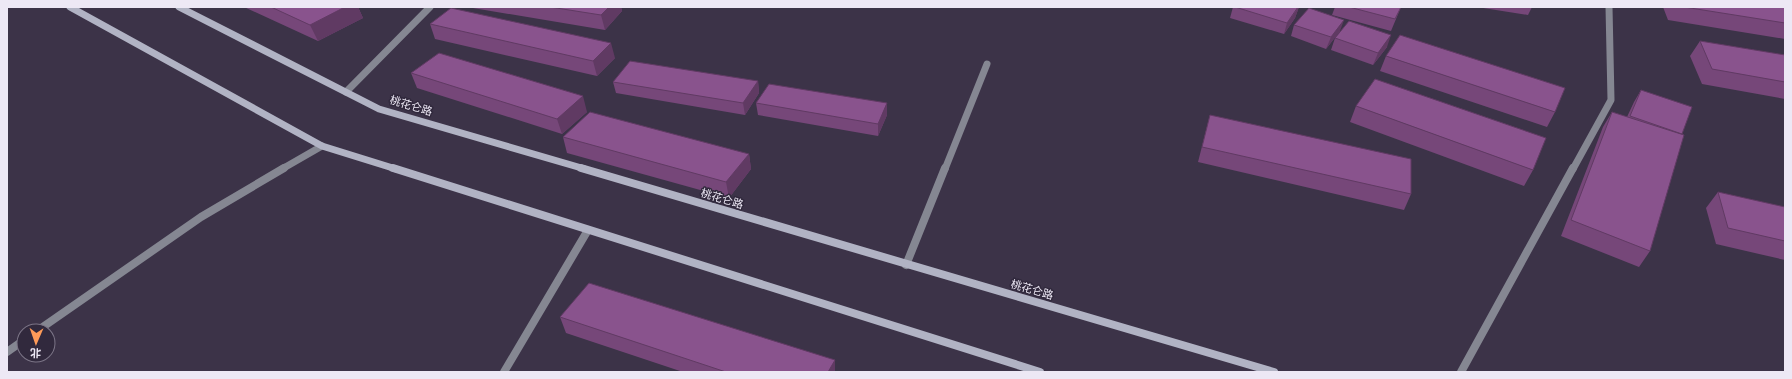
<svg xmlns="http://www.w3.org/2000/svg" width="1792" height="379" viewBox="0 0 1792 379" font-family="'DejaVu Sans','Noto Sans SC',sans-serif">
	<rect width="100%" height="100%" fill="#3c3348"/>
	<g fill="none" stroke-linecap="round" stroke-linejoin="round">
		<!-- service-far1 -->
		<path stroke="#858792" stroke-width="7" d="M945,169L987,64"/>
		<!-- service -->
		<path stroke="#858792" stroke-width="8" d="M906,265L945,168"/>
		<!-- minor-far1 -->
		<path stroke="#858792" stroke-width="7" d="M282,169L322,146
			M1573,169L1611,100L1609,7"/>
		<!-- minor -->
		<path stroke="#858792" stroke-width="8" d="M37,331L201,217L284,168
			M7,352L24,340
			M504,372L588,230
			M1461,372L1573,168"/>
		<!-- tertiary -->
		<path stroke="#858792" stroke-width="7" d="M346,92L430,7"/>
		<!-- secondary-far1 -->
		<path stroke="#b1b3c4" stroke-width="7" d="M70,7L322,146L396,169
			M179,7L379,109L585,169"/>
		<!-- secondary -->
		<path stroke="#b1b3c4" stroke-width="8" d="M393,168L1040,372
			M581,168L1274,372"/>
	</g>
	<!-- wall -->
	<path fill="#764779" d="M244,7H358L363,18L318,41Z
		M467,7H621L622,11L605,30Z
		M1233,7H1299L1295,18L1284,34L1230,18Z
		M1335,7H1401L1391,31L1332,15Z
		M1477,7H1532L1528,15Z
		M1663,7H1785V39L1668,20Z
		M430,24L615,58L597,76L435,39Z
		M1294,25L1340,31L1326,49L1291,36Z
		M1335,38L1387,47L1373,65L1331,50Z
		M1700,41L1785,55V99L1702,84L1690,56Z
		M1386,56L1555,112L1547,127L1380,71Z
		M411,73L587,112L562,134L417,88Z
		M758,81L759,93L745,115L616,93L613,82Z
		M1641,90L1682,134L1650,251L1639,267L1561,236L1603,127L1612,112L1627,117L1634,102Z
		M756,103L887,115L878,136L758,115Z
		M1356,106L1533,170L1524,186L1350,122Z
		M1210,115L1411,194L1404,210L1198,162Z
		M563,137L749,154L751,169L729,198L567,153Z
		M1718,192L1785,207V260L1716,244L1706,208Z
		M560,317L835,360V372H683L566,333Z"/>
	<!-- shaded-wall -->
	<path fill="#603a63" d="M345,7H358L363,18L318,41L310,25Z
		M609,7H621L622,11L605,30L601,15Z
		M1299,7L1295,18L1284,34L1287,23Z
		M1344,20L1340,31L1326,49L1331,37Z
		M1391,35L1387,47L1373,65L1378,53Z
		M611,43L615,58L597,76L593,61Z
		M758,81L759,93L745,115L743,103Z
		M583,96L587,112L562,134L557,119Z
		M887,103V115L878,136V124Z
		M749,154L751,169L729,198L726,182Z
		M835,360V372H828Z"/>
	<!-- building -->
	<path fill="#89538d" stroke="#603a63" d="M271,7H345L310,25Z
		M550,7H609L601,15Z
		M1235,7H1298L1287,23Z
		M1349,7H1401L1395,19Z
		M1684,7H1785V23Z
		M451,8L611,43L593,61L430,24Z
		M1309,8L1344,20L1331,37L1294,25Z
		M1349,21L1391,35L1378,53L1335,38Z
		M1400,35L1565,88L1555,112L1386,56Z
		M1700,41L1785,55V82L1712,69Z
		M439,53L583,96L557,119L411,73Z
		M630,61L758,81L743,103L613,82Z
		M1375,79L1546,138L1533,170L1356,106Z
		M769,84L887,103L878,124L756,103Z
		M1641,90L1692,107L1682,134L1630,116Z
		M590,112L749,154L726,182L563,137Z
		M1612,112L1684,135L1650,251L1571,220Z
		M1210,115L1411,159V194L1202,147Z
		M1718,192L1785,207V241L1728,228Z
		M589,283L835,360L828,372H726L560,317Z"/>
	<g text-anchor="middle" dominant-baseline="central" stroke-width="3" stroke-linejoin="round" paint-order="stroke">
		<!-- street labels -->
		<g font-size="11" fill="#ede8f5" stroke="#31293d">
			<text transform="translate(411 106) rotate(17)">桃花仑路</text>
			<text transform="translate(722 199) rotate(17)">桃花仑路</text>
			<text transform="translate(1032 290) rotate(16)">桃花仑路</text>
		</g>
	</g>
	<!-- border -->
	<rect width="1792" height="379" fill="none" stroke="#ede8f5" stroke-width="16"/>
	<!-- north arrow -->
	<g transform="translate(36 343) rotate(182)"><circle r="19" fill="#31293d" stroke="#7c7587"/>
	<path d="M0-3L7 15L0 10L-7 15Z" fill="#fe9b59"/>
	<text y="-6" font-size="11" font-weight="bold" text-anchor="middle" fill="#ede8f5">北</text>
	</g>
</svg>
